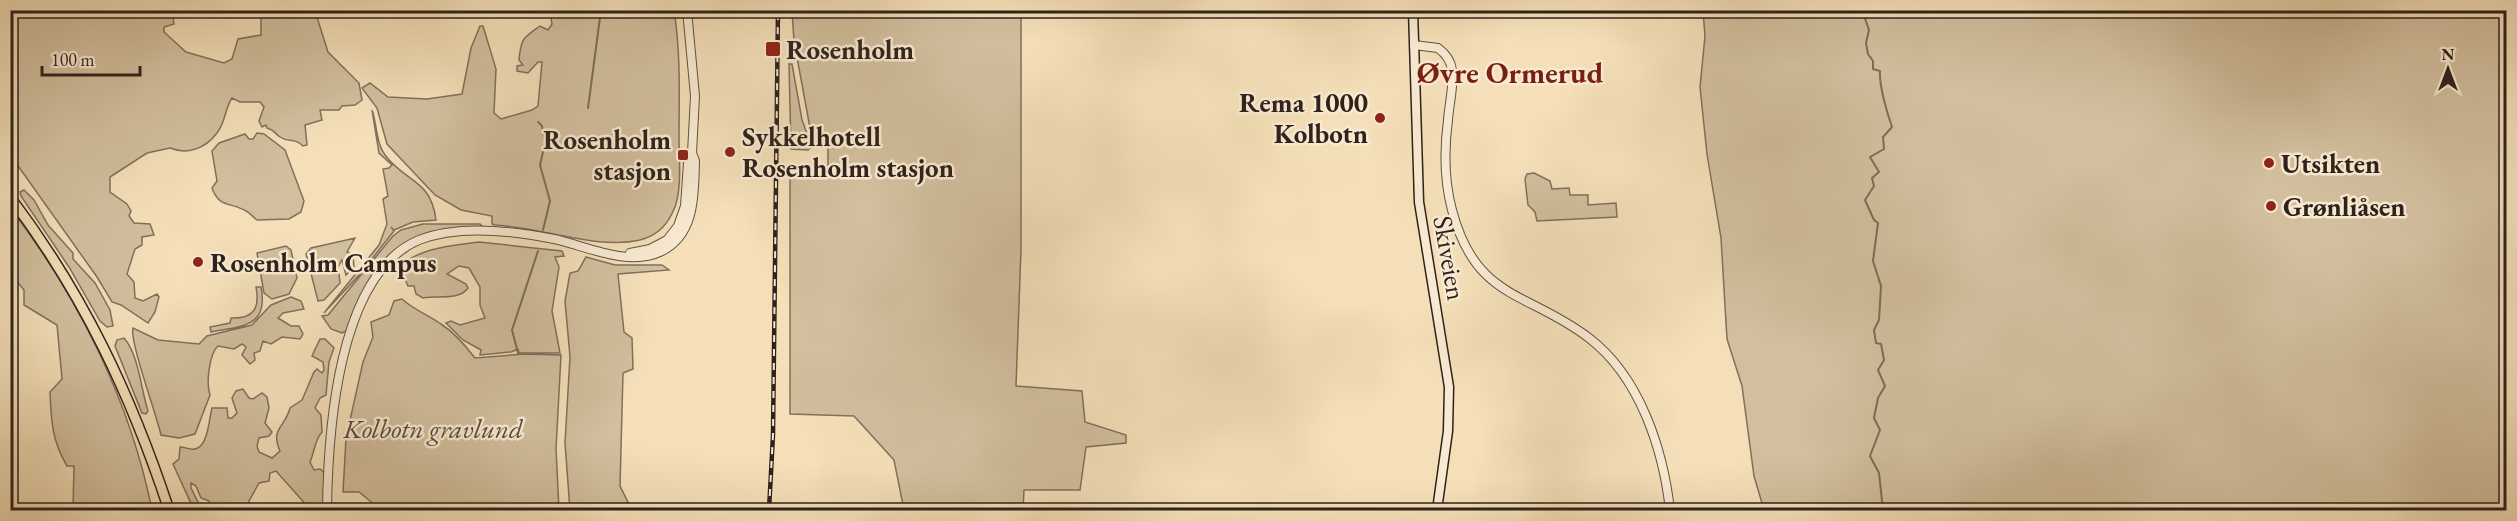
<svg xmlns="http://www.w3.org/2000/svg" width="2517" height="521" viewBox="0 0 2517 521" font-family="'EB Garamond',serif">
	<rect width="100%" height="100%" fill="#f4dfb8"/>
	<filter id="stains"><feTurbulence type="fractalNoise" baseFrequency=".00333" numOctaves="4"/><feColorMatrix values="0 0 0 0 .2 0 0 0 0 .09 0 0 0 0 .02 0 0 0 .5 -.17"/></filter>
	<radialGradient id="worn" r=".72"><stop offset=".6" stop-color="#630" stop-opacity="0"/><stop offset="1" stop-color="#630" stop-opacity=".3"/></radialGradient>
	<!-- green -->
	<path fill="#d2bf9e" stroke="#80705e" stroke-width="1.5" d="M10,11H172L174,24L164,27V32L186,52L224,63L232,59L238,39L261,35V11H315L328,52L359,83L362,100L355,105L342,106L339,110H320L322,120L305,125L307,145L303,146C294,137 289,143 280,137C274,133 275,130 267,128L266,125L262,127L259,121L264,107L260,102H240L232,98C225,108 225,124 217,133C205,149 187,155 170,148L147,153L110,177V192L127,204L131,211L129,216L134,223L150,224L154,235L142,237V245L135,249L127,274L134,282L135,298L143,301L157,294L159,297L155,312L148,323L121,305L112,302L97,277L11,156Z
		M556,11H674C681,53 679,96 679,138C679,159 682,187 675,207C668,224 659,235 640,240C596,250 541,227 495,225L492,224V216L461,210L435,195L387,144L377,108L362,88L370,83L388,97L427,99L462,94L471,48L480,26H483L496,69L494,113L501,119L532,110L538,106L542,62H538L528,73L517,71V66L523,65L519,60C521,38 523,38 540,26L548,30L552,24L550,13Z
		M792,11H1021V249L1016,386L1082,391L1085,422L1126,435V443L1086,447L1080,490H1024L1023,510H904L894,460L854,416L790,414V178C804,166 808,165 825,171L828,164V146L815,139L810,128L794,41Z
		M1703,11H2506V510H1764L1754,476L1742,386L1727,339L1721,238L1707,154L1700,87L1705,36Z
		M789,64H792L802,120L812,147L808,150L791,149Z
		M372,110C377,124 376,143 385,155C406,183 431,179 436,220L413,222L394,230L391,227L394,231L360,274L324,313L379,245L387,224L383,199L388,196L383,169L389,168L392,165L379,153Z
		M257,133L264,134L285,150L304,201L301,212L289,219L257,220C253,217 250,213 246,211C231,202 219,208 212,188L217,181L212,151L219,143L245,134L249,139H253Z
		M1534,173L1550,181L1552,189L1569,188L1570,195H1588V205L1616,203L1617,217L1537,221L1535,212L1528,205L1525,179L1527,174Z
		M24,190L34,200L48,225L73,253V259L95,283L110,310L113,326L107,327L100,321L69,267L21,196L20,192Z
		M11,209C79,298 130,401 152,510H73L74,466H67C52,441 51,420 50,392L62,379L57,325L24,305V290L11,274Z
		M423,224H480L484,228C465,230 443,230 424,235C379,247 363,292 348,330L342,333L331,329L322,316L328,315L393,236L401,230Z
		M355,238L347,252L353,255L354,267L346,275L342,260L334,274H339L340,283L324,300L318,301L306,254L311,248Z
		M479,242L562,251L564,256L555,257L559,267L552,311L560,353H519L518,349L511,352L480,355L481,350L463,340L446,323L451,321L460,325L485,318L480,305V287L469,268L459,266L447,274L466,284L468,288C459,301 437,295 423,298L416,294L414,286H408L399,266C423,247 450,246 479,242Z
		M286,246L291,250L297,278L289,294L272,299L264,293L257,253Z
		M586,257L615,265H662L669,270L618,274L624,332L632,338L633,369L623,373L620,486L632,510H570L565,443L570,357L565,301L570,273L578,271Z
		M256,287H261C269,327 242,326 211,332L210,327L230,323L231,318C254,319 260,308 256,287Z
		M291,297L301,301L304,309L283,313L278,318L291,326H299L303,334L300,339L282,337L271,344L263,341L260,351L254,353L255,360L250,364L242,355L246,347L242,344L234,349L218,346C209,354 206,384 210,395L195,434L179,438L161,435C157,416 129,340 133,328L158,340L199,344L207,336L252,325L271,305Z
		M402,299C414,310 428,315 441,324C455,333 465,345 475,358L524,354L561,355L556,449L559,510H381L359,492H343L346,438L363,362L373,337L371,322L389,315L394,301Z
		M124,338C139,355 141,390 148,411L146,414L142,413L115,346L117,340Z
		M320,339H325L334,348L329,362L326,395L320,398L315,408L321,415L322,432C314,441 315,451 310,462L314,470L320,469L325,473L323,510H313L308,507L276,471L270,473L269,481L259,483L249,501L251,510H209V501L201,498L196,486L191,483V488L202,510H194L173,464L179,459L180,447C185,447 190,450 195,449C208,447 209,419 212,408H227L228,418H232L237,413L232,398L236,391L243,389L249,398L253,399L262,393L267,397L269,408L265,423L272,432L269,436L259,438L257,446L259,452L272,458L280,451C270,428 285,428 290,408L302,400L314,372L317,369L322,373L324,370L323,362L312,356Z"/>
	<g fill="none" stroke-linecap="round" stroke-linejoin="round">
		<!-- stream -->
		<path stroke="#7d6d5a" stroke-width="2" d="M1862,10L1869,30L1866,43L1868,54L1873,61V69L1880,71C1879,85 1887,113 1892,127L1883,137L1884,149L1870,157L1879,172L1872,178L1874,186L1865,200L1874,220L1878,223L1873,261L1881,286L1879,320L1874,330L1876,343L1881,344L1884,360L1878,370L1885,386L1878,398L1874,418L1880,430L1870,456L1879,473L1883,510
			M588,108L601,10
			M538,122L542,126L545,143L540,165L550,201L543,230
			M518,353L512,330L538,251"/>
		<!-- tertiary casing -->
		<g stroke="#605144" stroke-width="10">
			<path id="tertiary" d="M1414,45L1438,48C1446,54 1451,61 1452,70C1454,87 1449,104 1448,120C1444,150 1444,180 1452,210C1476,301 1528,291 1589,338C1640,377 1663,449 1670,510
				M630,253L650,249L667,240L678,226L685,206L688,163L692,153L695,96L687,10
				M327,510C328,434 337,274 419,240C459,224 514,231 554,239C586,246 628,267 660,252C696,235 694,194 695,161L692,153"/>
		</g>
		<!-- secondary casing -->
		<g stroke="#2e221d" stroke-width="11">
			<path id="secondary" d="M1413,10L1419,202L1449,387L1448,431L1437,510"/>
		</g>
		<!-- primary casing -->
		<g stroke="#2e221d" stroke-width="12">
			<path id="primary" d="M10,197C84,295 131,395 169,510"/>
		</g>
		<!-- tertiary -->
		<use href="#tertiary" stroke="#f8ead1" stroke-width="8"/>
		<!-- secondary -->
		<use href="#secondary" stroke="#f8ead1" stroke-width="8"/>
		<!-- primary -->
		<use href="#primary" stroke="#f4dfb8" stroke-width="9"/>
		<!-- rail casing -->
		<g stroke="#2e221d" stroke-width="4.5">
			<path id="rail" d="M769,510L773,435L778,10"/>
		</g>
		<!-- rail -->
		<use href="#rail" stroke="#f8ead1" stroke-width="2" stroke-dasharray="7" stroke-linecap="butt"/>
	</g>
	<!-- markers -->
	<g fill="#8f2418" stroke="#f8ead1" stroke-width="2">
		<rect x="765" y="41" width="16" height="16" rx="3"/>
		<circle cx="1380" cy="118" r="6"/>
		<circle cx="730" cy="152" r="6"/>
		<rect x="677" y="149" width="12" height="12" rx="3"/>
		<circle cx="2269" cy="163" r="6"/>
		<circle cx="2271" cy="206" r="6"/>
		<circle cx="198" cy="262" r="6"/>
	</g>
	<g text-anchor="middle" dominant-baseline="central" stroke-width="5" stroke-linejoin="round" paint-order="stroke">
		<!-- poi labels -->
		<g font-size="27" font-weight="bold" fill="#2e221d" stroke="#f8ead1" text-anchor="start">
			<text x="786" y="49">Rosenholm</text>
			<text x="1368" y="102" text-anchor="end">Rema 1000<tspan x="1368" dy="31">Kolbotn</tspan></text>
			<text x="742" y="136">Sykkelhotell<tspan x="742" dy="31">Rosenholm stasjon</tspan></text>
			<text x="671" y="139" text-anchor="end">Rosenholm<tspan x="671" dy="31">stasjon</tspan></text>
			<text x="2281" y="163">Utsikten</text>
			<text x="2283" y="206">Grønliåsen</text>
			<text x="210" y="262">Rosenholm Campus</text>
		</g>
		<!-- street labels -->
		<g font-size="27" fill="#2e221d" stroke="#f8ead1">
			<text transform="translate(1450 258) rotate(80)">Skiveien</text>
		</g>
		<!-- park labels -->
		<g font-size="27" font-style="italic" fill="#57493d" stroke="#f8ead1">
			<text x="433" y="428">Kolbotn gravlund</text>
		</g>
		<!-- quarter labels -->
		<g font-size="30" font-weight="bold" fill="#7a1f14" stroke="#f8ead1">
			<text x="1510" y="72">Øvre Ormerud</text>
		</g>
	</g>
	<!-- margin -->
	<rect width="2517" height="521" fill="none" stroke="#f4dfb8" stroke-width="36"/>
	<rect x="12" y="12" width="2493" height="497" fill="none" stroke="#2e221d" stroke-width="3"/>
	<rect x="18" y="18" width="2481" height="485" fill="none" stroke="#2e221d" stroke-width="1.5"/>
	<!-- north arrow -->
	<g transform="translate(2448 69)" stroke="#f8ead1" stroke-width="4.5" paint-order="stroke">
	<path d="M0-4.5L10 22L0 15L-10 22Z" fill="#2e221d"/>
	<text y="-9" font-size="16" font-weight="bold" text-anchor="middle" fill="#2e221d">N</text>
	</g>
	<!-- scale -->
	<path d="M42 66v9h98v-9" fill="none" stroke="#2e221d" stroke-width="3"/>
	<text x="51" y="66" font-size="18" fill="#2e221d" stroke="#f8ead1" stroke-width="4.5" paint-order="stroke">100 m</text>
	<rect width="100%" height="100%" filter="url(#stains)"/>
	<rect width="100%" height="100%" fill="url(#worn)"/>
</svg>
